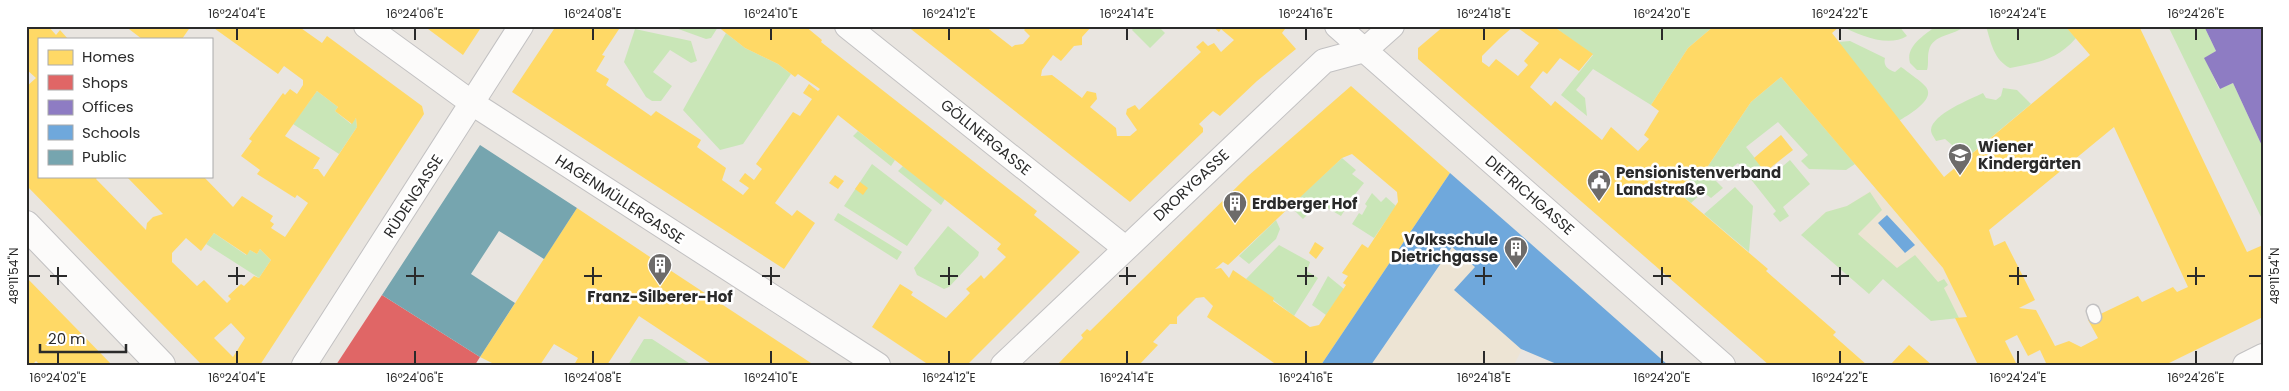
<svg xmlns="http://www.w3.org/2000/svg" width="2289" height="391" viewBox="0 0 2289 391" font-family="Poppins,sans-serif">
	<rect width="100%" height="100%" fill="#e9e5e0"/>
	<!-- education -->
	<path fill="#ede4d4" d="M1450,173L1668,365H1559L1522,349L1514,365H1321Z
		M1875,188L1943,268L1967,317L1959,318L1820,216L1826,212L1847,206Z"/>
	<!-- green -->
	<path fill="#c9e6b7" d="M670,26H717L718,27L711,38L706,39Z
		M1135,26H1158L1165,33L1150,48L1132,30Z
		M1553,26H1714L1688,48L1651,105L1593,69L1576,90L1585,98L1587,116L1561,95L1593,55Z
		M1841,26H1899L1907,36C1888,48 1859,35 1841,26Z
		M1936,26H1965C1954,36 1933,34 1929,50C1927,57 1929,63 1927,70H1917L1910,63C1905,46 1925,35 1936,26Z
		M1986,26H2065L2076,38C2056,61 2038,62 2010,68C1994,60 1991,43 1986,26Z
		M2168,26H2204L2216,51L2205,58L2219,89L2233,83L2263,148V221Z
		M635,29L691,41L697,61L691,63L670,50L653,72L672,86L661,101H652L646,97L624,62Z
		M726,33L745,48L778,64L791,74L743,144L720,150L683,110Z
		M1850,41L1885,58C1883,66 1888,70 1895,72L1901,67L1904,69C1911,75 1920,80 1926,87C1936,100 1908,115 1899,121L1838,42Z
		M1781,77L1855,164L1846,170L1809,169L1801,161L1808,155L1778,122L1746,147L1770,177L1790,160L1810,184L1783,207L1789,216L1780,222L1773,214L1776,211L1738,163L1715,180L1723,188L1711,198L1703,192L1691,203L1680,194L1695,170L1702,175L1751,102Z
		M2003,88L2017,90L2031,104L1958,165L1952,159V145L1945,139L1936,141C1934,137 1931,134 1931,130C1932,114 1971,99 1983,93L1986,98L1996,100L2001,96Z
		M317,91L338,107L335,111L351,124L356,118L357,127L339,154L293,124Z
		M858,131L895,160L891,166L853,136Z
		M1342,158L1356,170L1352,174L1364,183L1352,198L1350,197L1345,203L1348,205L1341,216L1319,203L1303,219L1290,206Z
		M872,164L932,210L907,246L844,206Z
		M903,166L945,199L941,205L898,171Z
		M1735,187L1753,206L1749,252L1704,214Z
		M1870,192L1882,210L1858,234L1897,268L1915,255L1938,282L1944,279L1948,285L1944,288L1959,318L1931,321L1883,279L1869,294L1801,235L1826,212L1847,206Z
		M1372,193L1381,202L1386,197L1396,206L1374,238L1352,224L1359,213L1362,215L1367,206L1365,204Z
		M838,213L902,252L897,260L834,220Z
		M1276,220L1280,229L1276,239L1249,264L1239,256Z
		M948,226L979,252L978,256L949,287L944,289L917,275L914,268Z
		M214,233L246,255L250,250L257,254L260,249L271,260L259,278L206,244Z
		M1279,245L1310,262L1307,271L1318,278L1294,316L1246,279Z
		M1328,276L1344,289L1326,315L1312,305Z
		M644,339H652L692,365H628Z"/>
	<!-- homes -->
	<path fill="#ffd966" fill-rule="evenodd" d="M26,26H48L56,35L60,30L68,39H39V176H98L96,179L146,230L147,223L153,217L163,214L126,176H203L233,207L242,196L273,216L270,221L274,224L271,228L285,237L308,203L297,195L295,198L257,174L260,170L241,156L252,141L249,139L283,93L285,95L290,89L297,94L303,85V80L284,66L278,74L211,26H298L322,43L327,36L422,106L424,114L260,365H202L26,185V87L36,78L26,69ZM317,91L338,107L335,111L352,124L356,118L357,127L324,177L318,169H313L320,158L285,136ZM214,233L247,255L250,250L257,254L260,249L271,260L259,278L254,276L244,286L241,284L228,296L231,299L227,303L204,280L197,286L172,262V253L186,238L201,251ZM231,323L245,338L233,357L214,338Z
		M125,26H191L182,39H142Z
		M424,26H482L463,55Z
		M556,26H621L602,55L605,56L596,71L609,79L606,85L651,116L656,111L701,140L697,147L726,168L722,180L743,195L749,188L739,181L745,173L754,180L762,169L756,164L793,112L800,116L812,99L803,93L809,84L818,91L820,89L798,74L795,77L778,64L745,48L717,26H805L822,40L821,42L1037,211L1034,215L1080,252L967,365H929L872,327L900,284L913,292L911,295L946,318L970,293L966,289L974,282L981,275L984,279L1006,257L997,249L1001,244L838,115L775,203L792,216L797,210L815,223L784,269L512,92Z
		M907,26H985L1012,47L1015,45L1023,44L1030,36L1024,30L1028,26H1092L1082,37V45L1074,46L1061,61L1053,55L1042,70L1041,76L1052,75L1082,98L1087,91L1096,93L1097,99L1090,107L1116,128L1117,136H1130L1137,130L1126,114L1127,109L1135,105L1139,110L1201,52L1196,47L1203,41L1208,46L1214,43L1221,52L1234,40L1221,29L1219,32L1212,26H1281L1285,29L1282,33L1296,49L1257,81L1220,116L1213,111L1199,124L1203,128V132L1130,202Z
		M1444,26H1514L1499,39L1482,56V62L1489,67L1496,59L1518,76L1528,65L1524,61L1539,43L1515,26H1553L1593,54L1579,71L1560,58L1547,74L1543,71L1530,87L1551,106L1555,101L1602,140L1611,127L1638,151L1649,139L1644,135L1659,111L1651,105L1688,48L1714,26H1840L1832,33L1944,177L2090,55L2065,26H2139L2247,252L2263,245V317L2165,365H2043L2046,363L2040,350L2028,356L2017,335L2005,341L2017,365H1978L1955,318L1967,317L1943,268L1781,77L1751,102L1702,175L1695,170L1680,194L1768,269L1766,271L1836,332L1833,335L1867,365H1769L1418,59V48ZM2114,127L2188,287L2177,292L2173,287L2142,302L2138,296L2088,320L2098,338L2081,347L2069,341L2055,346L2036,310L2019,308L2035,300L2005,241L1994,246L1989,230Z
		M1351,86L1450,173L1321,365H1277L1207,317L1213,306L1204,297L1196,298L1177,317V324H1170L1153,342L1158,345L1139,365H1057L1083,338L1081,335L1087,329L1090,331L1248,176ZM1352,154L1397,192L1398,202L1368,248L1362,244L1342,273L1348,276L1343,283L1346,285L1319,325L1310,327L1273,301L1274,298L1233,270L1229,278L1221,268L1215,269L1223,262L1228,265L1342,158Z
		M1781,135L1793,150L1765,172L1754,158Z
		M835,175L844,181L838,189L829,183Z
		M860,182L868,188L863,195L855,189Z
		M577,208L647,255L814,365H713L639,316L607,365H574L578,358L554,344L540,365H496L480,357Z
		M1315,242L1324,248L1316,259L1309,253Z
		M26,277L71,323L112,365H40L36,361L32,365H26Z
		M1909,345L1932,365H1890Z"/>
	<!-- shops -->
	<path fill="#e06666" d="M382,295L480,357L475,365H336Z"/>
	<!-- offices -->
	<path fill="#8e7cc3" d="M2204,26H2263V148L2233,83L2220,89L2204,58L2216,51Z"/>
	<!-- schools -->
	<path fill="#6fa8dc" d="M1450,173L1539,251L1668,365H1559L1521,349L1454,290L1475,267L1452,247L1371,365H1321Z
		M1887,215L1915,245L1905,253L1878,223Z"/>
	<!-- public -->
	<path fill="#76a5af" d="M480,145L577,208L544,259L499,231L471,274L515,303L480,357L382,295Z"/>
	<g fill="none" stroke-linecap="round" stroke-linejoin="round">
		<!-- lane casing -->
		<g stroke="#c2c1c2" stroke-width="15">
			<path id="lane" d="M2093,311L2095,317"/>
		</g>
		<!-- street casing -->
		<g stroke="#c2c1c2" stroke-width="26">
			<path id="street" d="M366,26L472,103L878,365
				M847,26L1125,248
				M1337,26L1723,365
				M304,365L521,26
				M1003,365L1324,61L1365,50L1392,26
				M2245,365L2263,356"/>
		</g>
		<!-- secondary casing -->
		<g stroke="#c2c1c2" stroke-width="30">
			<path id="secondary" d="M26,225L161,365"/>
		</g>
		<!-- lane -->
		<use href="#lane" stroke="#fcfbfa" stroke-width="12"/>
		<!-- street -->
		<use href="#street" stroke="#fcfbfa" stroke-width="24"/>
		<!-- secondary -->
		<use href="#secondary" stroke="#fcfbfa" stroke-width="28"/>
	</g>
	<!-- ticks -->
	<path fill="none" stroke="#2a2a2a" stroke-width="2" d="M237,28V40M415,28V40M593,28V40M771,28V40M949,28V40M1127,28V40M1306,28V40M1484,28V40M1662,28V40M1840,28V40M2018,28V40M2196,28V40M58,267V285M237,267V285M415,267V285M593,267V285M771,267V285M949,267V285M1127,267V285M1306,267V285M1484,267V285M1662,267V285M1840,267V285M2018,267V285M2196,267V285M28,276H40M50,276H67M228,276H245M406,276H424M584,276H602M762,276H780M940,276H958M1119,276H1136M1297,276H1314M1475,276H1492M1653,276H1671M1831,276H1849M2009,276H2027M2187,276H2205M2249,276H2262M58,351V364M237,351V364M415,351V364M593,351V364M771,351V364M949,351V364M1127,351V364M1306,351V364M1484,351V364M1662,351V364M1840,351V364M2018,351V364M2196,351V364"/>
	<!-- icons -->
	<defs>
		<g id="school-pin" transform="scale(1.25)"><path d="M0 17L-7.5 6A9.5 9.5 0 1 1 7.5 6Z" fill="#6d6b6a" stroke="#fff"/><path d="M0-5L7-2L0 1L-7-2ZM-4 1L0 2.5L4 1V4Q0 6-4 4Z" fill="#fff"/></g>
		<g id="civic-pin" transform="scale(1.25)"><path d="M0 17L-7.5 6A9.5 9.5 0 1 1 7.5 6Z" fill="#6d6b6a" stroke="#fff"/><path d="M-.6-6.5H3V-4.5H.6V-3L4-1V1h2V6H-6V1h2V-1L-.6-3ZM-1.2 2.5V6h2.4V2.5Z" fill="#fff"/></g>
		<g id="building-pin" transform="scale(1.25)"><path d="M0 17L-7.5 6A9.5 9.5 0 1 1 7.5 6Z" fill="#6d6b6a" stroke="#fff"/><path d="M-4-6H4V6H1V3H-1V6H-4ZM-2.5-4.3h1.7v1.8h-1.7ZM.8-4.3h1.7v1.8H.8ZM-2.5-1h1.7V.8h-1.7ZM.8-1h1.7V.8H.8Z" fill="#fff"/></g>
	</defs>
	<g fill-rule="evenodd">
		<use href="#school-pin" x="1960" y="155"/>
		<use href="#civic-pin" x="1599" y="181"/>
		<use href="#building-pin" x="1235" y="203"/>
		<use href="#building-pin" x="1516" y="248"/>
		<use href="#building-pin" x="660" y="265"/>
	</g>
	<g text-anchor="middle" dominant-baseline="central" stroke-width="5" stroke-linejoin="round" paint-order="stroke">
		<!-- street labels -->
		<g font-size="15" fill="#2a2a2a" stroke="#fff">
			<text transform="translate(986 137) rotate(39)">GÖLLNERGASSE</text>
			<text transform="translate(1191 185) rotate(-43)">DRORYGASSE</text>
			<text transform="translate(1530 195) rotate(41)">DIETRICHGASSE</text>
			<text transform="translate(413 196) rotate(-57)">RÜDENGASSE</text>
			<text transform="translate(620 199) rotate(33)">HAGENMÜLLERGASSE</text>
		</g>
		<!-- poi labels -->
		<g font-size="15" font-weight="bold" fill="#2a2a2a" stroke="#fff" text-anchor="start">
			<text x="1978" y="146">Wiener<tspan x="1978" dy="17">Kindergärten</tspan></text>
			<text x="1616" y="172">Pensionistenverband<tspan x="1616" dy="17">Landstraße</tspan></text>
			<text x="1252" y="203">Erdberger Hof</text>
			<text x="1498" y="239" text-anchor="end">Volksschule<tspan x="1498" dy="17">Dietrichgasse</tspan></text>
			<text x="660" y="296" text-anchor="middle">Franz-Silberer-Hof</text>
		</g>
	</g>
	<!-- border -->
	<rect width="2289" height="391" fill="none" stroke="#ffffff" stroke-width="55"/>
	<!-- legend -->
	<rect x="38" y="38" width="175" height="140" fill="#ffffff" stroke="#aaaaaa"/>
	<rect x="48" y="50" width="25" height="15" fill="#ffd966" stroke="#aaaaaa"/>
	<text x="82" y="62" font-size="15" fill="#2a2a2a">Homes</text>
	<rect x="48" y="75" width="25" height="15" fill="#e06666" stroke="#aaaaaa"/>
	<text x="82" y="88" font-size="15" fill="#2a2a2a">Shops</text>
	<rect x="48" y="100" width="25" height="15" fill="#8e7cc3" stroke="#aaaaaa"/>
	<text x="82" y="112" font-size="15" fill="#2a2a2a">Offices</text>
	<rect x="48" y="125" width="25" height="15" fill="#6fa8dc" stroke="#aaaaaa"/>
	<text x="82" y="138" font-size="15" fill="#2a2a2a">Schools</text>
	<rect x="48" y="150" width="25" height="15" fill="#76a5af" stroke="#aaaaaa"/>
	<text x="82" y="162" font-size="15" fill="#2a2a2a">Public</text>
	<!-- scale -->
	<path d="M40 344v8h86v-8" fill="none" stroke="#2a2a2a" stroke-width="2.5"/>
	<text x="48" y="344" font-size="15" fill="#2a2a2a" stroke="#ffffff" stroke-width="4" paint-order="stroke">20 m</text>
	<rect x="28" y="28" width="2234" height="336" fill="none" stroke="#2a2a2a" stroke-width="2"/>
	<g font-size="12" text-anchor="middle" fill="#2a2a2a">
		<text x="237" y="18">16°24'04"E</text>
		<text x="415" y="18">16°24'06"E</text>
		<text x="593" y="18">16°24'08"E</text>
		<text x="771" y="18">16°24'10"E</text>
		<text x="949" y="18">16°24'12"E</text>
		<text x="1127" y="18">16°24'14"E</text>
		<text x="1306" y="18">16°24'16"E</text>
		<text x="1484" y="18">16°24'18"E</text>
		<text x="1662" y="18">16°24'20"E</text>
		<text x="1840" y="18">16°24'22"E</text>
		<text x="2018" y="18">16°24'24"E</text>
		<text x="2196" y="18">16°24'26"E</text>
		<text transform="translate(14 276) rotate(-90)" y="4">48°11'54"N</text>
		<text transform="translate(2275 276) rotate(-90)" y="4">48°11'54"N</text>
		<text x="58" y="382">16°24'02"E</text>
		<text x="237" y="382">16°24'04"E</text>
		<text x="415" y="382">16°24'06"E</text>
		<text x="593" y="382">16°24'08"E</text>
		<text x="771" y="382">16°24'10"E</text>
		<text x="949" y="382">16°24'12"E</text>
		<text x="1127" y="382">16°24'14"E</text>
		<text x="1306" y="382">16°24'16"E</text>
		<text x="1484" y="382">16°24'18"E</text>
		<text x="1662" y="382">16°24'20"E</text>
		<text x="1840" y="382">16°24'22"E</text>
		<text x="2018" y="382">16°24'24"E</text>
		<text x="2196" y="382">16°24'26"E</text>
	</g>
</svg>
